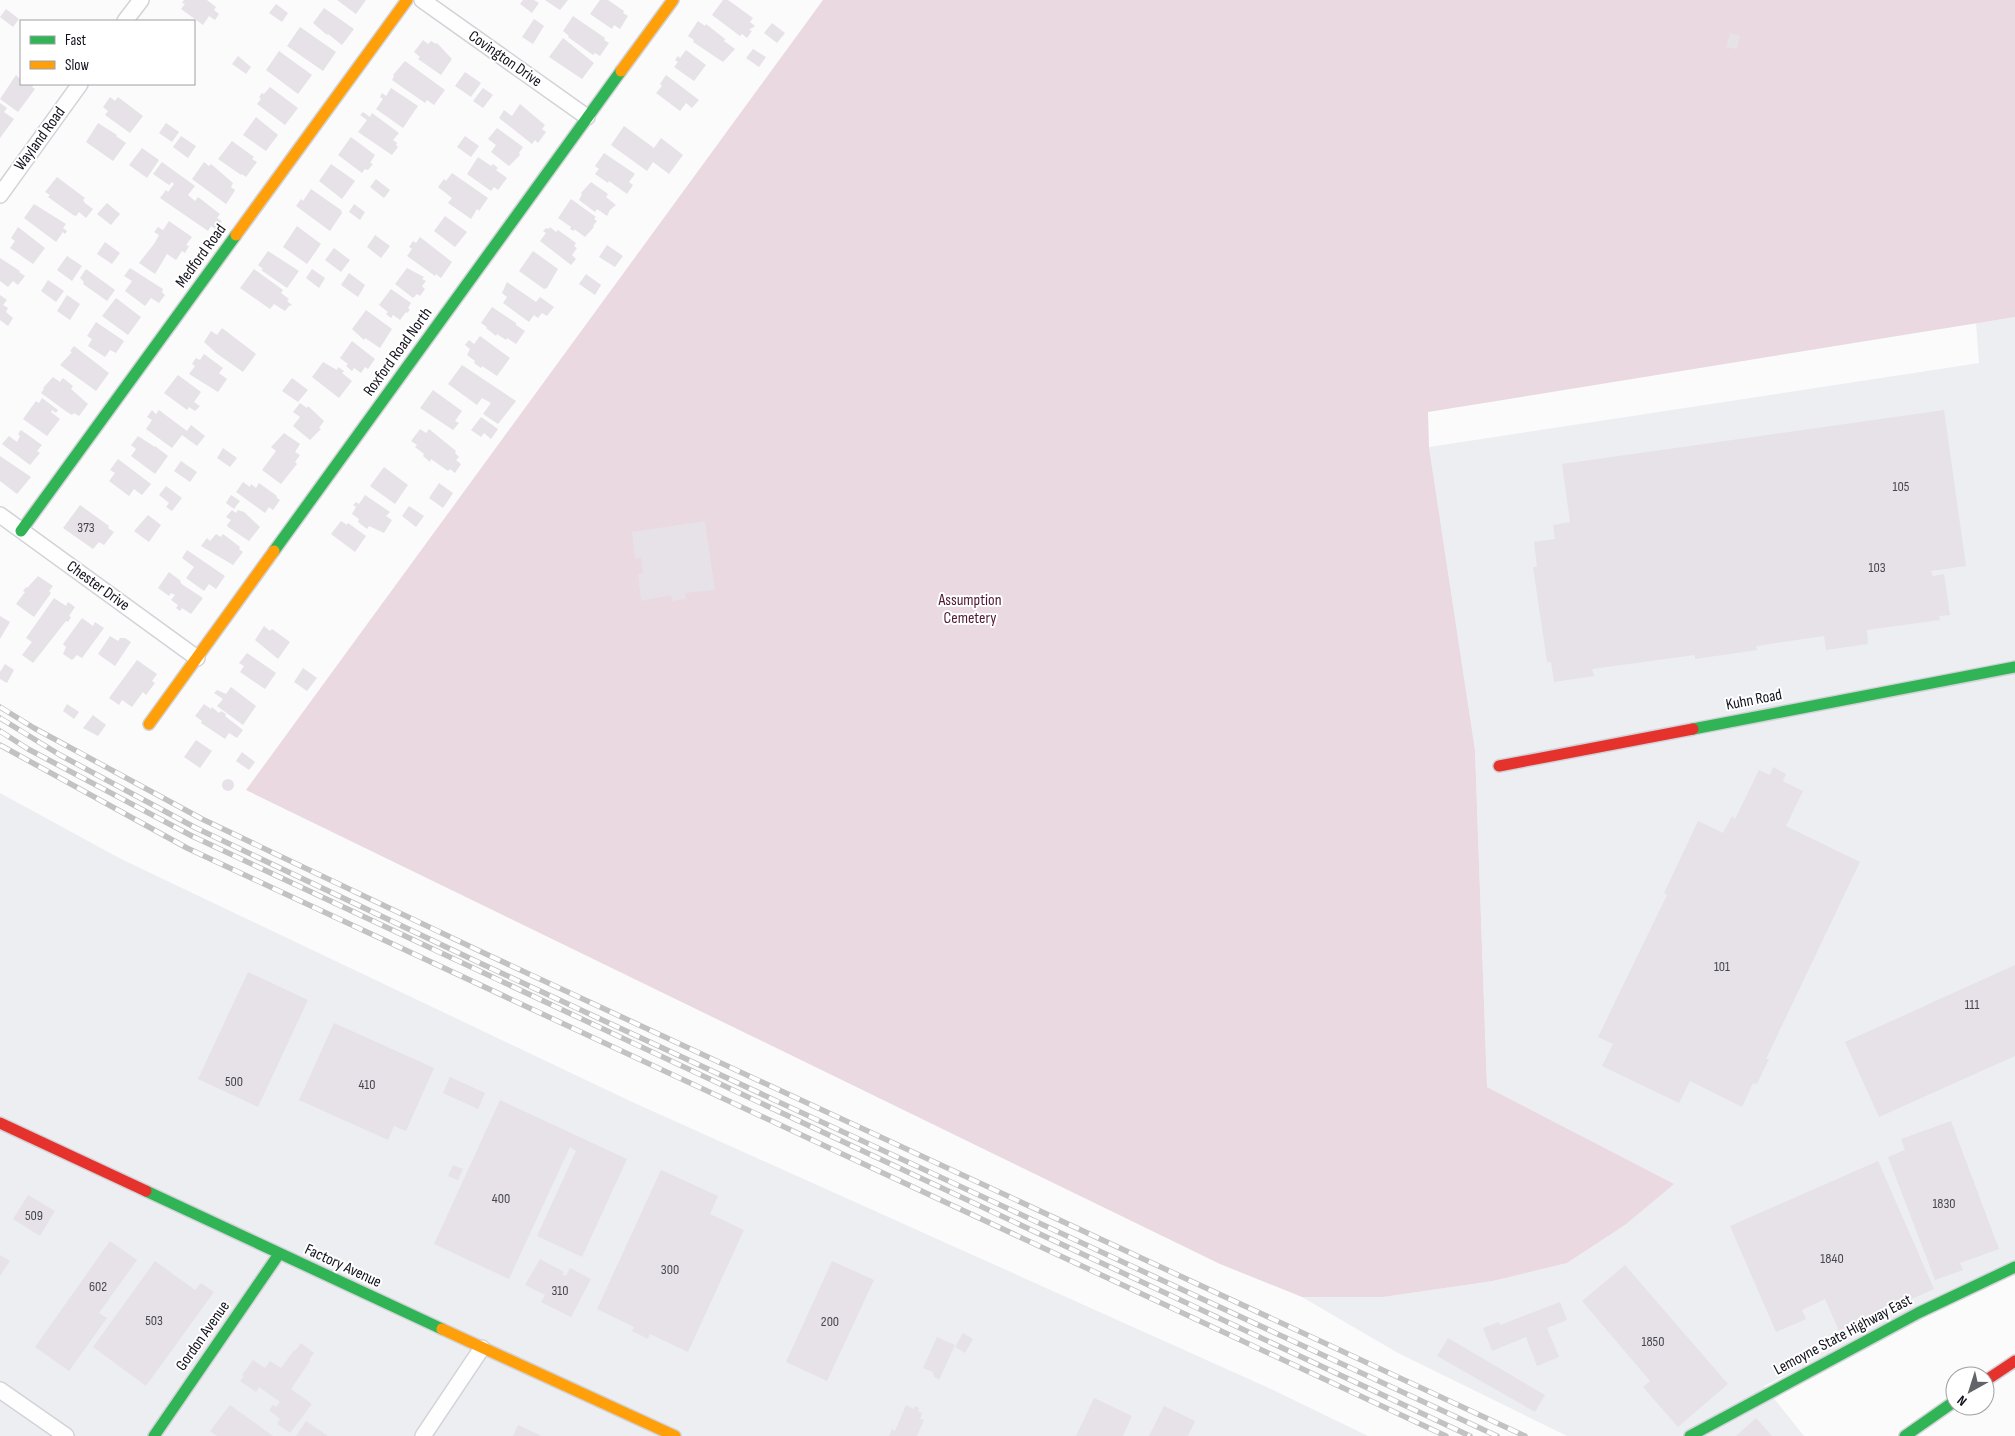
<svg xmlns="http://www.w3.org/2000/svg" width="2015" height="1436" viewBox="0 0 2015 1436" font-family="'Sofia Sans Condensed',sans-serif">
	<rect width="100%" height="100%" fill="#fafbfa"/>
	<!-- built -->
	<path fill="#edeef2" d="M2015,317V1263L1764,1386L1804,1436H1567L1398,1353L1302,1297H1383L1493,1281L1567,1263L1625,1225L1673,1184L1487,1087L1475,750L1429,447L1979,363L1976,323Z
		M0,793L121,859L630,1101L1271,1389L1368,1436H0Z"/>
	<!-- green -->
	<path fill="#ead9e0" d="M823,0H2015V317L1428,412L1429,447L1475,750L1487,1087L1674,1184L1625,1225L1567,1263L1493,1281L1383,1297H1302L1220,1264L246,790Z"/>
	<!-- building -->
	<path fill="#e6e2e8" d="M184,0H207L216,7L214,10L219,14L215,20L209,16L203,25L181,9L185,4L182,3Z
		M337,0H366L356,14Z
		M523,0H534L539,3L532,13L520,4Z
		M545,0H568L560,10Z
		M600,0H608L624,11L623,13L628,16L620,29L614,25L612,29L590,14Z
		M723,0H728L753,18L750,22L755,26L749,30L752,31L747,38L742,34L740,36L712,15Z
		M276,4L288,13L282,22L269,13Z
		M324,8L354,29L342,45L328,34L327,35L313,23Z
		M6,9L19,19L13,27L0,17Z
		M573,16L605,38L604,40L609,43L600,56L595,53L593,55L568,37L569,36L563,31Z
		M534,19L544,26L533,44L522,37Z
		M698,21L705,26L706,24L725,39L724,41L735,49L723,62L693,42L694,40L688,36Z
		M772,23L785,33L777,43L764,33Z
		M300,27L336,52L323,71L287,46Z
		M1730,33L1740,36L1737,49L1726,47Z
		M563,38L594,63L582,79L549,57Z
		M423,40L428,44L431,41L436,44L437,43L452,59L441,75L418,59L420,57L414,52Z
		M753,49L766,57L759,67L746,58Z
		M686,50L706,65L694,81L674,67L678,62L675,60L678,56L680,58Z
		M279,51L312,75L298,94L266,70Z
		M238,56L251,67L246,74L232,64Z
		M405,61L445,90L434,105L427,100L425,103L392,80L394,76L393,75Z
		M465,72L481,83L471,97L455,86Z
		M16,75L19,78L21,75V84H34L32,87L35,89L18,112L0,99Z
		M666,75L699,100L692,108L686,103L680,111L656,93L662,86L660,84Z
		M270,87L298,108L285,125L257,104L261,99L259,97L262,93L264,94Z
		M391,88L418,106L403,128L376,109L383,99L380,97L382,93L386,96Z
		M483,88L493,95L483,108L473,101Z
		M110,97L115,101L118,97L143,116L130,133L105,115L108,111L103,107Z
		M0,103L7,108L4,112L14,119L0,138Z
		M520,104L545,125L542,129L546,132L538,143L535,140L532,144L499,118L504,110L512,116Z
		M363,112L370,117L372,113L399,133L393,140L397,143L396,145L398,147L392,155L358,132L367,120L360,115Z
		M256,117L278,135L266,151L243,135Z
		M98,123L117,135L116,136L126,143L113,161L86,142Z
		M166,123L179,132L172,142L159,133Z
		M624,126L654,148L661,138L683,155L669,174L653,162L647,171L611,145Z
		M497,128L523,147L519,153L520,155L509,166L491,152L496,145L488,139Z
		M181,136L196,146L188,158L173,147Z
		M465,136L479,146L471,157L457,147Z
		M351,137L375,155L370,163L373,164L368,170L365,169L362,173L338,155Z
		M232,141L254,157L252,159L257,162L246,177L242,174L241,175L218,159Z
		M142,148L159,160L147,178L129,165Z
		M604,153L635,174L629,182L633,185L627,194L609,181L608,183L595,174L599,169L595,166Z
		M478,157L491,166L493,164L498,168L496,170L507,178L498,190L494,187L491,191L467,174Z
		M162,162L195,186L188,195L195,201L198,197L220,214L217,218L222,221L215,229L211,226L208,231L160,198L166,190L168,192L174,184L172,182L169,185L153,174Z
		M204,162L209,166L211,164L233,183L231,187L235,190L234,192L226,204L192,179Z
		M331,164L355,181L342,199L319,181Z
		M452,173L488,198L479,211L477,209L471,219L448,203L452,198L438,187L444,179L446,181Z
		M57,177L85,198L83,200L85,203L93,209L86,218L79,212L76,216L73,215L48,197L50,195L45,192Z
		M376,179L390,190L384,198L370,187Z
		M591,182L608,194L606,197L616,205L610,210L607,216L597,209L595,212L579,200L582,194L581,193Z
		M311,189L341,210L342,213L330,231L296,206L301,199L303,201Z
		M571,199L596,217L594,219L597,221L593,226L594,227L585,237L574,229V231L570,229L571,227L558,218Z
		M107,203L120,214L111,225L97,214Z
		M34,204L66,224L63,228L67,231L65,234L63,232L56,242L24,218Z
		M354,204L365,212L360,220L349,212Z
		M445,216L467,232L455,247L434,231Z
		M169,221L192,237L186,245L189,246L185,253L182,251L176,260L167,254L155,274L139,263L154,244L159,235L154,232L158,227L163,230Z
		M297,226L321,244L307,264L283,247Z
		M18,227L45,248L33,264L10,248L15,241L11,238Z
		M550,227L556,232L558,230L576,243L574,246L577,248L572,255L576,259L571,265L540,241L546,233L543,231L546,228L549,229Z
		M375,235L390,246L381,258L367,247Z
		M420,237L452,262L441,278L436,274L435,276L407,256L412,249L409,247L413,241L416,243Z
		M105,242L120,253L112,264L97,254Z
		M607,245L623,256L615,267L599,257Z
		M334,248L350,260L341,272L325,260Z
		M268,251L299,271L287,288L261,270L263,269L258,265Z
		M533,251L558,269L547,288L544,289L519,271Z
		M67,256L82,266L72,281L57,270Z
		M0,258L20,271L19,272L25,276L18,285L13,281L8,287L0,281Z
		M130,268L163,289L162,292L165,295L159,303L151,298L145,306L125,291L132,281L124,276Z
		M407,268L424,277L422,279L426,281L422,286L425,289L420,296L417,294L413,298L395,284Z
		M86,269L115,290L107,301L83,284L84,282L80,278Z
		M254,269L283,290L281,293L289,299L287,301L292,305L289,306L285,311L274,304L270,309L240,288Z
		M312,269L325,278L319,288L306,278Z
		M349,273L365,285L358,297L341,285Z
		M586,274L601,285L595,295L579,284Z
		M48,280L64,291L56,302L41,291Z
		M507,282L536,302L540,297L554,307L547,316L542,313L538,318L534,315L529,322L503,303L507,297L502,293Z
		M391,289L411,303L408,308L410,310L407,313L406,312L400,320L393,315L391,318L386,314L388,312L379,305Z
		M0,295L7,300L3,305L8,308L6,312L13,318L8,326L0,320Z
		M67,295L80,304L70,320L57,311Z
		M116,298L141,317L128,335L102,316Z
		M492,307L516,323V325L525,331L516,344L507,338L506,340L497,334L496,336L486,328L487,327L481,323Z
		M366,310L392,329L380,348L365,338L364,340L352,329Z
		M96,322L124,341L116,353L110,350L105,357L88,346L92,339L87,336Z
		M222,328L256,354L243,372L216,353L204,342L211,331L217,335Z
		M480,336L510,358L497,376L482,366L481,368L474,363L475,361L467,355L470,349L465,345L469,340L474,344Z
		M352,341L375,359L368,369L365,367L361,373L354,368L352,371L346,366L348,364L340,358Z
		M74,346L109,373L96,391L60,365L72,352L70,351Z
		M204,354L223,368L219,373L227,379L218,392L189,374L195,366L192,364L196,358L200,360Z
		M323,362L337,370L338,367L344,371L342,373L352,381L339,398L312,377Z
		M462,365L516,401L498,424L483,414L491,403L482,398L477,405L448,384Z
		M178,375L201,392L194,402L200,406L195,411L189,407L187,410L164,393Z
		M53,377L60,382L63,378L73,386L71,389L88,404L79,416L74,413L72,415L67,412L41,393L44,389L43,388Z
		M292,378L308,390L298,402L282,391Z
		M433,390L462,411L455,421L459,423L453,430L420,408Z
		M42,398L58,410L56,413L52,410L51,412L60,419L47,436L23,419L36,401L39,403Z
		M300,403L307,408L308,406L324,421L319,428L321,429L310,440L293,426L300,417L293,412Z
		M152,410L156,414L159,410L187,431L191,425L205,436L197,446L182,435L172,448L146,429L152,420L147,417Z
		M1944,410L1966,566L1931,571L1933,576L1944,574L1950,615L1939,616L1940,620L1867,630L1868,644L1826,650L1824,636L1756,646L1757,650L1695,659V655L1592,669L1594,676L1554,682L1551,662H1547L1533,567H1537L1534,542L1555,539L1553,525L1570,522L1562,464Z
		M481,417L498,429L491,439L484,433L481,437L471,430Z
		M420,429L426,433L429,429L456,451L455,453L459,457L456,460L461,464L455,473L450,469L448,471L431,459L430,462L423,456L424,454L415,447L417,445L411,441Z
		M21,430L42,445L37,451L40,453L30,465L2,444L9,436L17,442L20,436L18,434Z
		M284,433L300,444L295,452L300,455L295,462L297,464L281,484L262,470L276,451L271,447Z
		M138,436L155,447V446L168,456L155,474L131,456L136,449L131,445Z
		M223,448L237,458L230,467L217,458Z
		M0,456L31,477L17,494L0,481Z
		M118,459L151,484L142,495L134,489L129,496L109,481L115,473L110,470Z
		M181,461L197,472L190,482L174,471Z
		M384,467L408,485L395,504L370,486Z
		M243,482L250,487L251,484L256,488L259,483L277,496L276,497L280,500L273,510L269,507L265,513L236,492Z
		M439,483L453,493L443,508L429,498Z
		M166,486L182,498L172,511L166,507L169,503L159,495Z
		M231,495L240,501L234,509L226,503Z
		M365,495L390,512L386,516L392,520L384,533L369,526L367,529L358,522L359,519L352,514L356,507L353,505L356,502L359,504Z
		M80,505L109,526L108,528L114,532L104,545L99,542L93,549L63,528Z
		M409,506L424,516L416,527L402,516Z
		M232,510L236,513L238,510L244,512L260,527L249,541L228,527L227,525L231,520L226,517Z
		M148,515L161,525L149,542L134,531Z
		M341,521L347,525L348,523L366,536L355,552L331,534Z
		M705,521L715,590L685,593L686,599L672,601L671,595L641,601L638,574L643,573L641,558L635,559L632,532Z
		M216,534L221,537L223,534L240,547L239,549L243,552L233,565L201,546L207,538L210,541Z
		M187,550L225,576L216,589L209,584L204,591L186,578L194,567L182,558Z
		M169,572L181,581L180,582L183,585L203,598L191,614L182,608L180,611L176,608L178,605L171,600L175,595L171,593L169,596L158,588Z
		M38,576L53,586L49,591L51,593L34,617L16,604L25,592L23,591L26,587L27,588Z
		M54,598L66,606L68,602L75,607L69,616L71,617L68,622L66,621L33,663L22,655L32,642L26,638Z
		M0,616L10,622L0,639Z
		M82,618L93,626L95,622L104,628L82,658L77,655L72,660L63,654L66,647L63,644Z
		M264,626L270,631L272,629L290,642L278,659L255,640Z
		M110,636L118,641L120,638H125L131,642L115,666L98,654Z
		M247,653L276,673L265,689L240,672L244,666L239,663Z
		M137,660L157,674L152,681L155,683L146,695L143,692L132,707L122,700L119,705L109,698Z
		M5,664L14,670L7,683L0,679V672Z
		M303,668L317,678L307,691L294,682Z
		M231,687L256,706L243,725L217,706L223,699L214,693L217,690L226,694Z
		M67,704L79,712L74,719L63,711Z
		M204,704L211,709L212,707L219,713L221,711L226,714L225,716L243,730L237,738L229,733L225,739L201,723L202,721L195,716Z
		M93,715L106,725L98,736L83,728Z
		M196,740L212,751L200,768L184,757Z
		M242,752L255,762L249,770L236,761Z
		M1773,767L1786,774L1783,781L1803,791L1786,826L1860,862L1766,1059H1769L1757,1084L1753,1083L1742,1107L1690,1081L1679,1103L1602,1066L1613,1044L1598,1037L1667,895L1664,893L1698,821L1723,833L1732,816L1735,819L1759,770L1770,775Z
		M222 785a6 6 0 1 1 12 0a6 6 0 1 1-12 0Z
		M2015,965V1056L1879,1117L1845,1042Z
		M248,972L308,1000L258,1107L198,1079Z
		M334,1023L434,1068L406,1131L394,1126L388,1140L299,1100Z
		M450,1077L485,1093L478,1109L443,1093Z
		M500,1100L627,1159L582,1257L537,1236L576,1151L570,1147L509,1279L434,1244Z
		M1951,1121L1999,1249L1960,1263L1963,1270L1935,1280L1888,1157L1905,1150L1901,1139Z
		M1878,1161L1934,1289L1839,1331L1825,1299L1802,1310L1806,1319L1776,1332L1730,1226Z
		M453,1165L463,1169L458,1180L448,1176Z
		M661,1170L718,1196L710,1214L744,1230L688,1352L650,1334L648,1339L632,1331L634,1327L597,1309Z
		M28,1195L55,1211L40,1236L13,1219Z
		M110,1241L137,1260L99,1313L107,1318L69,1371L35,1347Z
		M0,1255L10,1261L0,1276Z
		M540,1259L564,1272L562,1274L566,1276L570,1268L591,1279L571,1317L541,1302L545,1295L525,1285Z
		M155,1261L195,1290L201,1283L214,1292L146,1386L93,1347Z
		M832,1261L874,1280L827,1381L786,1362Z
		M1625,1265L1728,1384L1678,1427L1643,1387L1650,1381L1582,1301Z
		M1560,1302L1567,1320L1547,1328L1559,1357L1537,1366L1526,1337L1492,1351L1483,1328L1499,1322L1500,1325Z
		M963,1333L973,1339L965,1353L955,1347Z
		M937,1337L955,1345L939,1380L934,1377L933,1372L923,1368Z
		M1448,1338L1545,1395L1535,1412L1437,1356Z
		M301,1343L314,1353L309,1360L310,1361L291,1389L312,1404L290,1433L277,1424L280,1419L269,1410L273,1405L276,1407L280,1402L259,1387L256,1392L240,1381L244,1376L242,1375L253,1360L265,1368L270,1361L281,1368L294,1350L295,1351Z
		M1094,1398L1132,1416L1123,1436H1076Z
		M230,1405L273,1436H217L210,1431Z
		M906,1405L914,1409L915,1406L919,1408L918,1411L922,1413L920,1419L924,1420L917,1436H889L892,1429L895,1431Z
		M1164,1406L1195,1421L1188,1436H1149Z
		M1756,1418L1772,1436H1736Z
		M306,1421L328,1436H296Z
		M518,1425L542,1436H513Z"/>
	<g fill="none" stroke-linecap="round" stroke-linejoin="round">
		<!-- street casing -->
		<g stroke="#d2d3d8" stroke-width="18">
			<path id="street" d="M422,0L587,117
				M125,21L141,0
				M0,195L80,84
				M0,515L197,658
				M0,1390L66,1436
				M423,1436L482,1348"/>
		</g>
		<!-- fast casing -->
		<g stroke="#d2d3d8" stroke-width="14">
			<path id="fast" d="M21,531L236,235
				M274,551L621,71
				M1693,729L2015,667
				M146,1191L442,1329
				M154,1436L279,1254
				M1690,1436L1918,1313L2015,1267
				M1905,1436L1955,1401"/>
		</g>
		<!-- slow casing -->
		<g stroke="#d2d3d8" stroke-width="14">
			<path id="slow" d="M621,71L673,0
				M236,235L407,0
				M149,724L274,551
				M442,1329L675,1436"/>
		</g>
		<!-- jam casing -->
		<g stroke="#d2d3d8" stroke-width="14">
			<path id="jam" d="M1499,766L1693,729
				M0,1123L146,1191
				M1985,1381L2015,1361"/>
		</g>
		<!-- street -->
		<use href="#street" stroke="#fefefe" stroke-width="15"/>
		<!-- fast -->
		<use href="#fast" stroke="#30b455" stroke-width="11"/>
		<!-- slow -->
		<use href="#slow" stroke="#ff9f0a" stroke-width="11"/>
		<!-- jam -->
		<use href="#jam" stroke="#e5322d" stroke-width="11"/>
		<!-- rail casing -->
		<g stroke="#c2c2c3" stroke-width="5.5">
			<path id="rail" d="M0,707L34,728L202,819L486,954L1525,1436
				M0,718L60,755L196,828L482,964L1497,1436
				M0,731L28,749L192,836L1470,1436
				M0,745L187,848L1446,1436"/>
		</g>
		<!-- rail -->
		<use href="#rail" stroke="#fff" stroke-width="4" stroke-dasharray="11" stroke-linecap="butt"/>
	</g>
	<g text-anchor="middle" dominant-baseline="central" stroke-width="4" stroke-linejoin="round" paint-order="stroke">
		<!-- number labels -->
		<g font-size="14" fill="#474650">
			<text x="1901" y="486">105</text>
			<text x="86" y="527">373</text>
			<text x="1877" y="567">103</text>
			<text x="1722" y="966">101</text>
			<text x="1972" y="1004">111</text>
			<text x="234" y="1081">500</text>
			<text x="367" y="1084">410</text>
			<text x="501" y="1198">400</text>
			<text x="1944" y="1203">1830</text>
			<text x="34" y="1215">509</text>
			<text x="1832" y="1258">1840</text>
			<text x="670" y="1269">300</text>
			<text x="98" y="1286">602</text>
			<text x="560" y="1290">310</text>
			<text x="154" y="1320">503</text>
			<text x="830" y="1321">200</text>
			<text x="1653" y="1341">1850</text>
		</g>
		<!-- street labels -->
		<g font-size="16" fill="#11111c" stroke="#fff">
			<text transform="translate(505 59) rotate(35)">Covington Drive</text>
			<text transform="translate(40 139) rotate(-54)">Wayland Road</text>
			<text transform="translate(201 256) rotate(-54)">Medford Road</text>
			<text transform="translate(398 352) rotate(-54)">Roxford Road North</text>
			<text transform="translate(98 586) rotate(36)">Chester Drive</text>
			<text transform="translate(1754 700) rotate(-11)">Kuhn Road</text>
			<text transform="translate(343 1266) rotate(25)">Factory Avenue</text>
			<text transform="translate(1843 1335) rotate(-28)">Lemoyne State Highway East</text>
			<text transform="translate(203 1336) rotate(-55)">Gordon Avenue</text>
		</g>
		<!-- park labels -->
		<g font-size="16" fill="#4f1935" stroke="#fff">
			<text x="970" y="600">Assumption<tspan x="970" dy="18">Cemetery</tspan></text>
		</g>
	</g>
	<!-- legend -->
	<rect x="20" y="20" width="175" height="65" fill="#ffffff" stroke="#a0a0a4"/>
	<rect x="30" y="36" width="25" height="8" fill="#30b455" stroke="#a0a0a4"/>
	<text x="65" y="45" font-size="15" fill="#11111c">Fast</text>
	<rect x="30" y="61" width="25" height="8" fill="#ff9f0a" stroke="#a0a0a4"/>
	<text x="65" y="70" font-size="15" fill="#11111c">Slow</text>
	<!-- north arrow -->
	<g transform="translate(1970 1391) rotate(219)"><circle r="24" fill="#ffffff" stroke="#a0a0a4"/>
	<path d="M0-4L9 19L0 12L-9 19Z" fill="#63636a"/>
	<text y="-8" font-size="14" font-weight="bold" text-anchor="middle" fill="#11111c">N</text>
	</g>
</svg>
